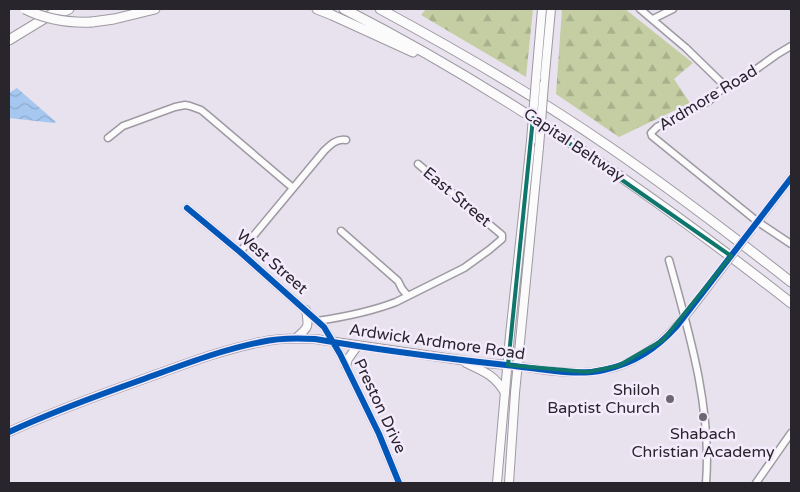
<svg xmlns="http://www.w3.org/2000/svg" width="800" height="492" viewBox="0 0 800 492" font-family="'Varela Round',sans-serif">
	<defs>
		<pattern id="forest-firs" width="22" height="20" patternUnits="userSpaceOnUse" patternTransform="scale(1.25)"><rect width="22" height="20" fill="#c4cea2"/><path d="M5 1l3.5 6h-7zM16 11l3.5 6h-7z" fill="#a8b18c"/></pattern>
		<pattern id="water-waves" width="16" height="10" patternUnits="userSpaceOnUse" patternTransform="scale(1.25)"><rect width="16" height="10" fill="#a5c7f0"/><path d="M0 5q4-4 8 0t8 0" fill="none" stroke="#8eabce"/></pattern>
	</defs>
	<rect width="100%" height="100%" fill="#e8e2ee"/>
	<!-- forest -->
	<path fill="url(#forest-firs)" d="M426,9H533L526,77L421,15Z
		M562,9H625L693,63L674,79L690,103L619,137L556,94Z"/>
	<!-- water -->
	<path fill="url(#water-waves)" d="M17,88L56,122L54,123L9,118V93Z"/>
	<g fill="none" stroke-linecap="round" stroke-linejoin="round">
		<!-- minor casing -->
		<g stroke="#9e99a2" stroke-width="9">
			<path id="minor" d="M640,9L686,48L725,86
				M653,19L673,9
				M791,46L776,55L744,78L725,86L709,101L657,127L651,133L652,136L758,222L791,244
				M108,138L123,126L175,107L185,105L190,106L201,110L206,114L293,188
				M187,208L240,252L324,327L340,354L379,434L399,483
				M756,224L791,178
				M341,231L398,281L402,289L408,296
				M240,252L324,151C330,145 337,138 346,140
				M669,260C689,332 712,408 706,483
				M317,321C344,317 370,312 396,302L464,268L489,250L502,239V235L496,230L418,164
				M517,366C541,370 566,374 590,372C654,367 685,317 720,271
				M756,483L791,433"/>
		</g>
		<!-- major casing -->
		<g stroke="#9e99a2" stroke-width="10">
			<path id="major" d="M536,79L542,9
				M544,84L551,9
				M296,338C309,327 309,327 306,310
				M466,363C483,371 495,375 505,393
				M346,366L348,359L358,345
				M9,432C52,412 96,396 141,380C180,366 220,350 261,342C278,338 297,338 315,339L474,362L517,366
				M497,483L510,335L531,141
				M509,483L515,393L539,147"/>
		</g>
		<!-- highway casing -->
		<g stroke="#9e99a2" stroke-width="11">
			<path id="highway" d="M317,9L332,15L413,52
				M344,9C503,90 651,193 791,303
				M380,9C458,51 535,96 608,146C671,189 731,235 791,282
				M55,15L69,9
				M92,22L114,19L155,9
				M9,40L60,9"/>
		</g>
		<!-- minor -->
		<use href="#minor" stroke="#fcfbfc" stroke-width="6"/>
		<!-- major -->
		<use href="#major" stroke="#fcfbfc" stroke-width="8"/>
		<!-- highway -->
		<use href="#highway" stroke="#fcfbfc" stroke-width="9"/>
		<!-- minor-bridge casing -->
		<g stroke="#9e99a2" stroke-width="9" stroke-linecap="butt">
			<path id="minor-bridge" d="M720,271L752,229"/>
		</g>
		<!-- major-bridge casing -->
		<g stroke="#9e99a2" stroke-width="10" stroke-linecap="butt">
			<path id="major-bridge" d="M531,141L536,79
				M539,147L544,84"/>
		</g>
		<!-- highway-bridge casing -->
		<g stroke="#9e99a2" stroke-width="11" stroke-linecap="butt">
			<path id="highway-bridge" d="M25,9C45,19 69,23 92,22"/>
		</g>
		<!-- minor-bridge -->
		<use href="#minor-bridge" stroke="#fcfbfc" stroke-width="6"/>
		<!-- major-bridge -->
		<use href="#major-bridge" stroke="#fcfbfc" stroke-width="8"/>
		<!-- highway-bridge -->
		<use href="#highway-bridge" stroke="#fcfbfc" stroke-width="9"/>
		<!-- cycleway casing -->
		<g stroke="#f4ebfd" stroke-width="9">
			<path id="cycleway" d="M187,208L240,252L324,327L340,354L379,434L399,483
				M9,432C52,412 96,396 141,380C180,366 220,350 261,342C278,338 297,338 315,339C378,350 442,358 506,365C537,368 574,377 604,370C635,363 656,349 677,326L791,178"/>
		</g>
		<!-- cycleway -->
		<use href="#cycleway" stroke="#0057b8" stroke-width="6"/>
	</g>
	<!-- marked area -->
	<path fill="none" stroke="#0f766e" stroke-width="4" stroke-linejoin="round" d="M533,118L731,256L663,340L618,366L587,372L508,365Z"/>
	<!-- markers -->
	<g fill="#6c6771" stroke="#f4ebfd" stroke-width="2">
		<circle cx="670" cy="399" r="5"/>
		<circle cx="703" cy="417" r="5"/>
	</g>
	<g text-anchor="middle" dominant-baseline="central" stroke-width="5" stroke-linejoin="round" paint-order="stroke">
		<!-- street labels -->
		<g font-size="16" fill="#29252d" stroke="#f4ebfd">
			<text transform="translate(708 98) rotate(-31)">Ardmore Road</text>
			<text transform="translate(574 145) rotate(34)">Capital Beltway</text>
			<text transform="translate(457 197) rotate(40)">East Street</text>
			<text transform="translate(272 262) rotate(41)">West Street</text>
			<text transform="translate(437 342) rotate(8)">Ardwick Ardmore Road</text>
			<text transform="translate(380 406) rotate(65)">Preston Drive</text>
		</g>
		<!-- poi labels -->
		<g font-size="16" fill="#29252d" stroke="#f4ebfd" text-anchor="end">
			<text x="660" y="390">Shiloh<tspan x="660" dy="18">Baptist Church</tspan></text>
			<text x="703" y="434" text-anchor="middle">Shabach<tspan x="703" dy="18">Christian Academy</tspan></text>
		</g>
	</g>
	<!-- border -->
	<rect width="800" height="492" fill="none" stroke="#29252d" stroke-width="20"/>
</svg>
